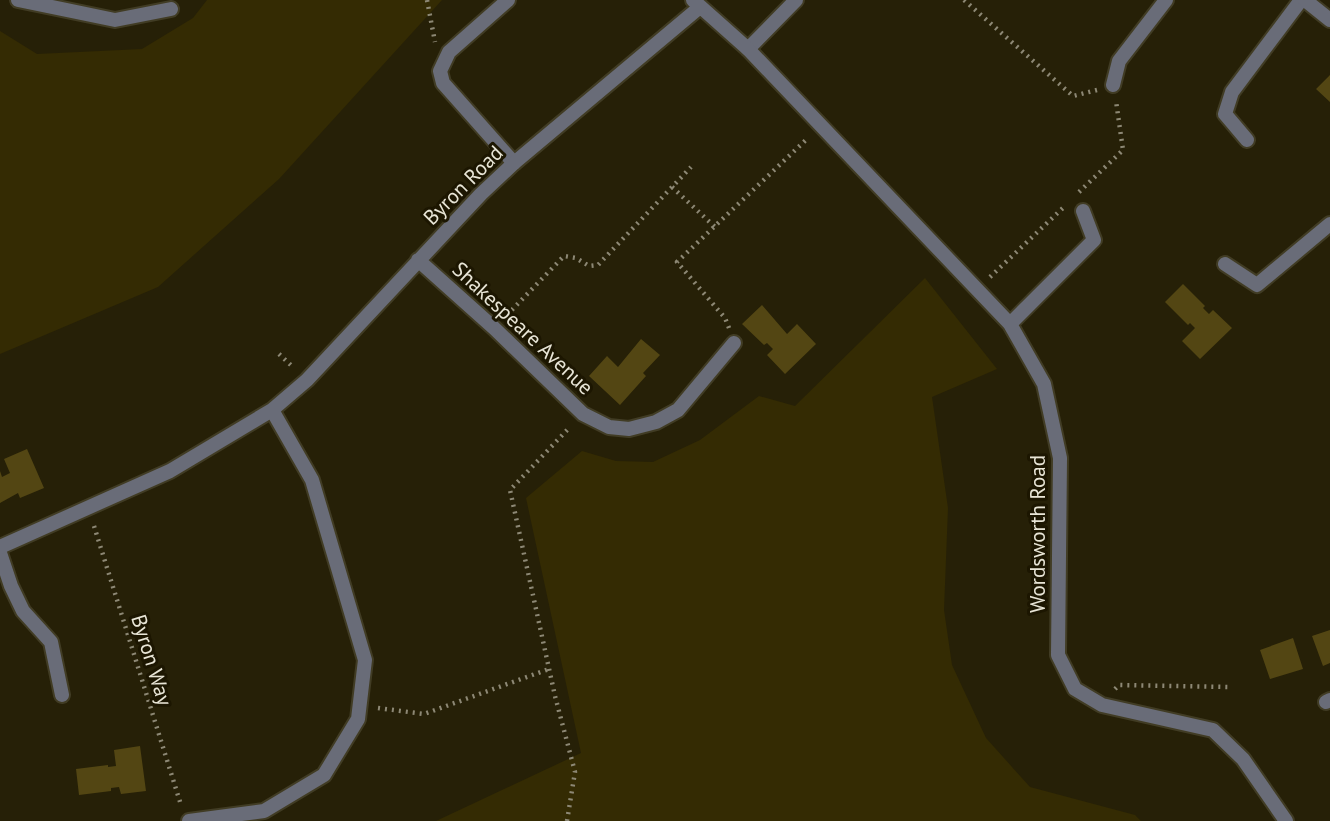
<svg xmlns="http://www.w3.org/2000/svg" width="1330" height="821" viewBox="0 0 1330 821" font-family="'PT Sans',sans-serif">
	<rect width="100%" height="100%" fill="#262007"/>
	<!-- green -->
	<path fill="#342b03" d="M207,0H442L279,179L158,287L0,354V31L37,54L142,49L193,18Z
		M925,278L997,369L932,397L948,508L944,610L952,665L986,738L1030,787L1135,815L1141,821H436L581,753L526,498L582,451L616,461L653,462L700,440L759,396L795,406Z"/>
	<!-- building -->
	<path fill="#534613" d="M1330,75V102L1316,89Z
		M1183,284L1205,306L1203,308L1209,314L1213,310L1232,328L1200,359L1182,341L1195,328L1190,323L1188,325L1165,302Z
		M762,305L787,334L797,324L816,344L785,374L767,355L773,349L767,343L764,345L742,324Z
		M641,339L660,355L643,373L646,376L620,405L589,376L607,356L618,367Z
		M27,449L44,488L20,498L18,493L0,503V471L2,477L10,473L4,459Z
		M1330,630V663L1323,666L1312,636Z
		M1293,638L1303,669L1270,679L1260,650Z
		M140,746L146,791L121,794L119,787L111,788V791L79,795L76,769L108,765V767L116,766L114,750Z"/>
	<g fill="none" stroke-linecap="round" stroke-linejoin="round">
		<!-- lane casing -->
		<g stroke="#413c24" stroke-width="18">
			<path id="lane" d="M508,0L449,52L440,71L443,83L514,163
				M748,49L796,0
				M1247,140L1225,114L1232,92L1301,0
				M0,553L11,586L23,611L51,642L62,695"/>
		</g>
		<!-- street casing -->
		<g stroke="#413c24" stroke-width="18">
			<path id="street" d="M18,0L115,20L171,9
				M693,0L748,49L1010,324L1044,384L1060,458L1058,655L1075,689L1102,705L1213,730L1243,759L1286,821
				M1305,0L1330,20
				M1113,85L1119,61L1166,0
				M418,260L494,328L583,414L609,427L629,429L656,422L678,410L734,343
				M1225,264L1257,285L1330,224
				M1010,324L1094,240L1083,211
				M0,547L170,471L272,410L307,380L481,194L514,163L700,7
				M1326,702L1330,700
				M189,821L264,811L324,775L358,719L365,660L312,480L272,410"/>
		</g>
		<!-- path -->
		<path stroke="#8d8875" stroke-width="4.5" stroke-dasharray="2 5" stroke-linecap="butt" d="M427,0L435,42
			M964,0L1073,96L1097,90
			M672,187L715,227
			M1079,192L1123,150L1116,101
			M990,277L1065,206
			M507,315L564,256L576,258L589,266L598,265L691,167
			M729,328L725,318L677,262L808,138
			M279,354L294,368
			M94,526L181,805
			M1115,689L1119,685L1231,687
			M378,708L424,714L549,669
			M567,821L575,772L555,696L510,490L570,427"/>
		<!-- lane -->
		<use href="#lane" stroke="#696c78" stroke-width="14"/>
		<!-- street -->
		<use href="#street" stroke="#696c78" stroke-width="14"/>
	</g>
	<g text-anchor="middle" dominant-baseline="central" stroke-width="6" stroke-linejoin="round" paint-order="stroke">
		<!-- street labels -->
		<g font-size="21" fill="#e8e5d6" stroke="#1c1601">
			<text transform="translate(463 185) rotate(-45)">Byron Road</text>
			<text transform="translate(523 328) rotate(43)">Shakespeare Avenue</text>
			<text transform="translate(1037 534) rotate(-90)">Wordsworth Road</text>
			<text transform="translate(152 660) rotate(73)">Byron Way</text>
		</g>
	</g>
</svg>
